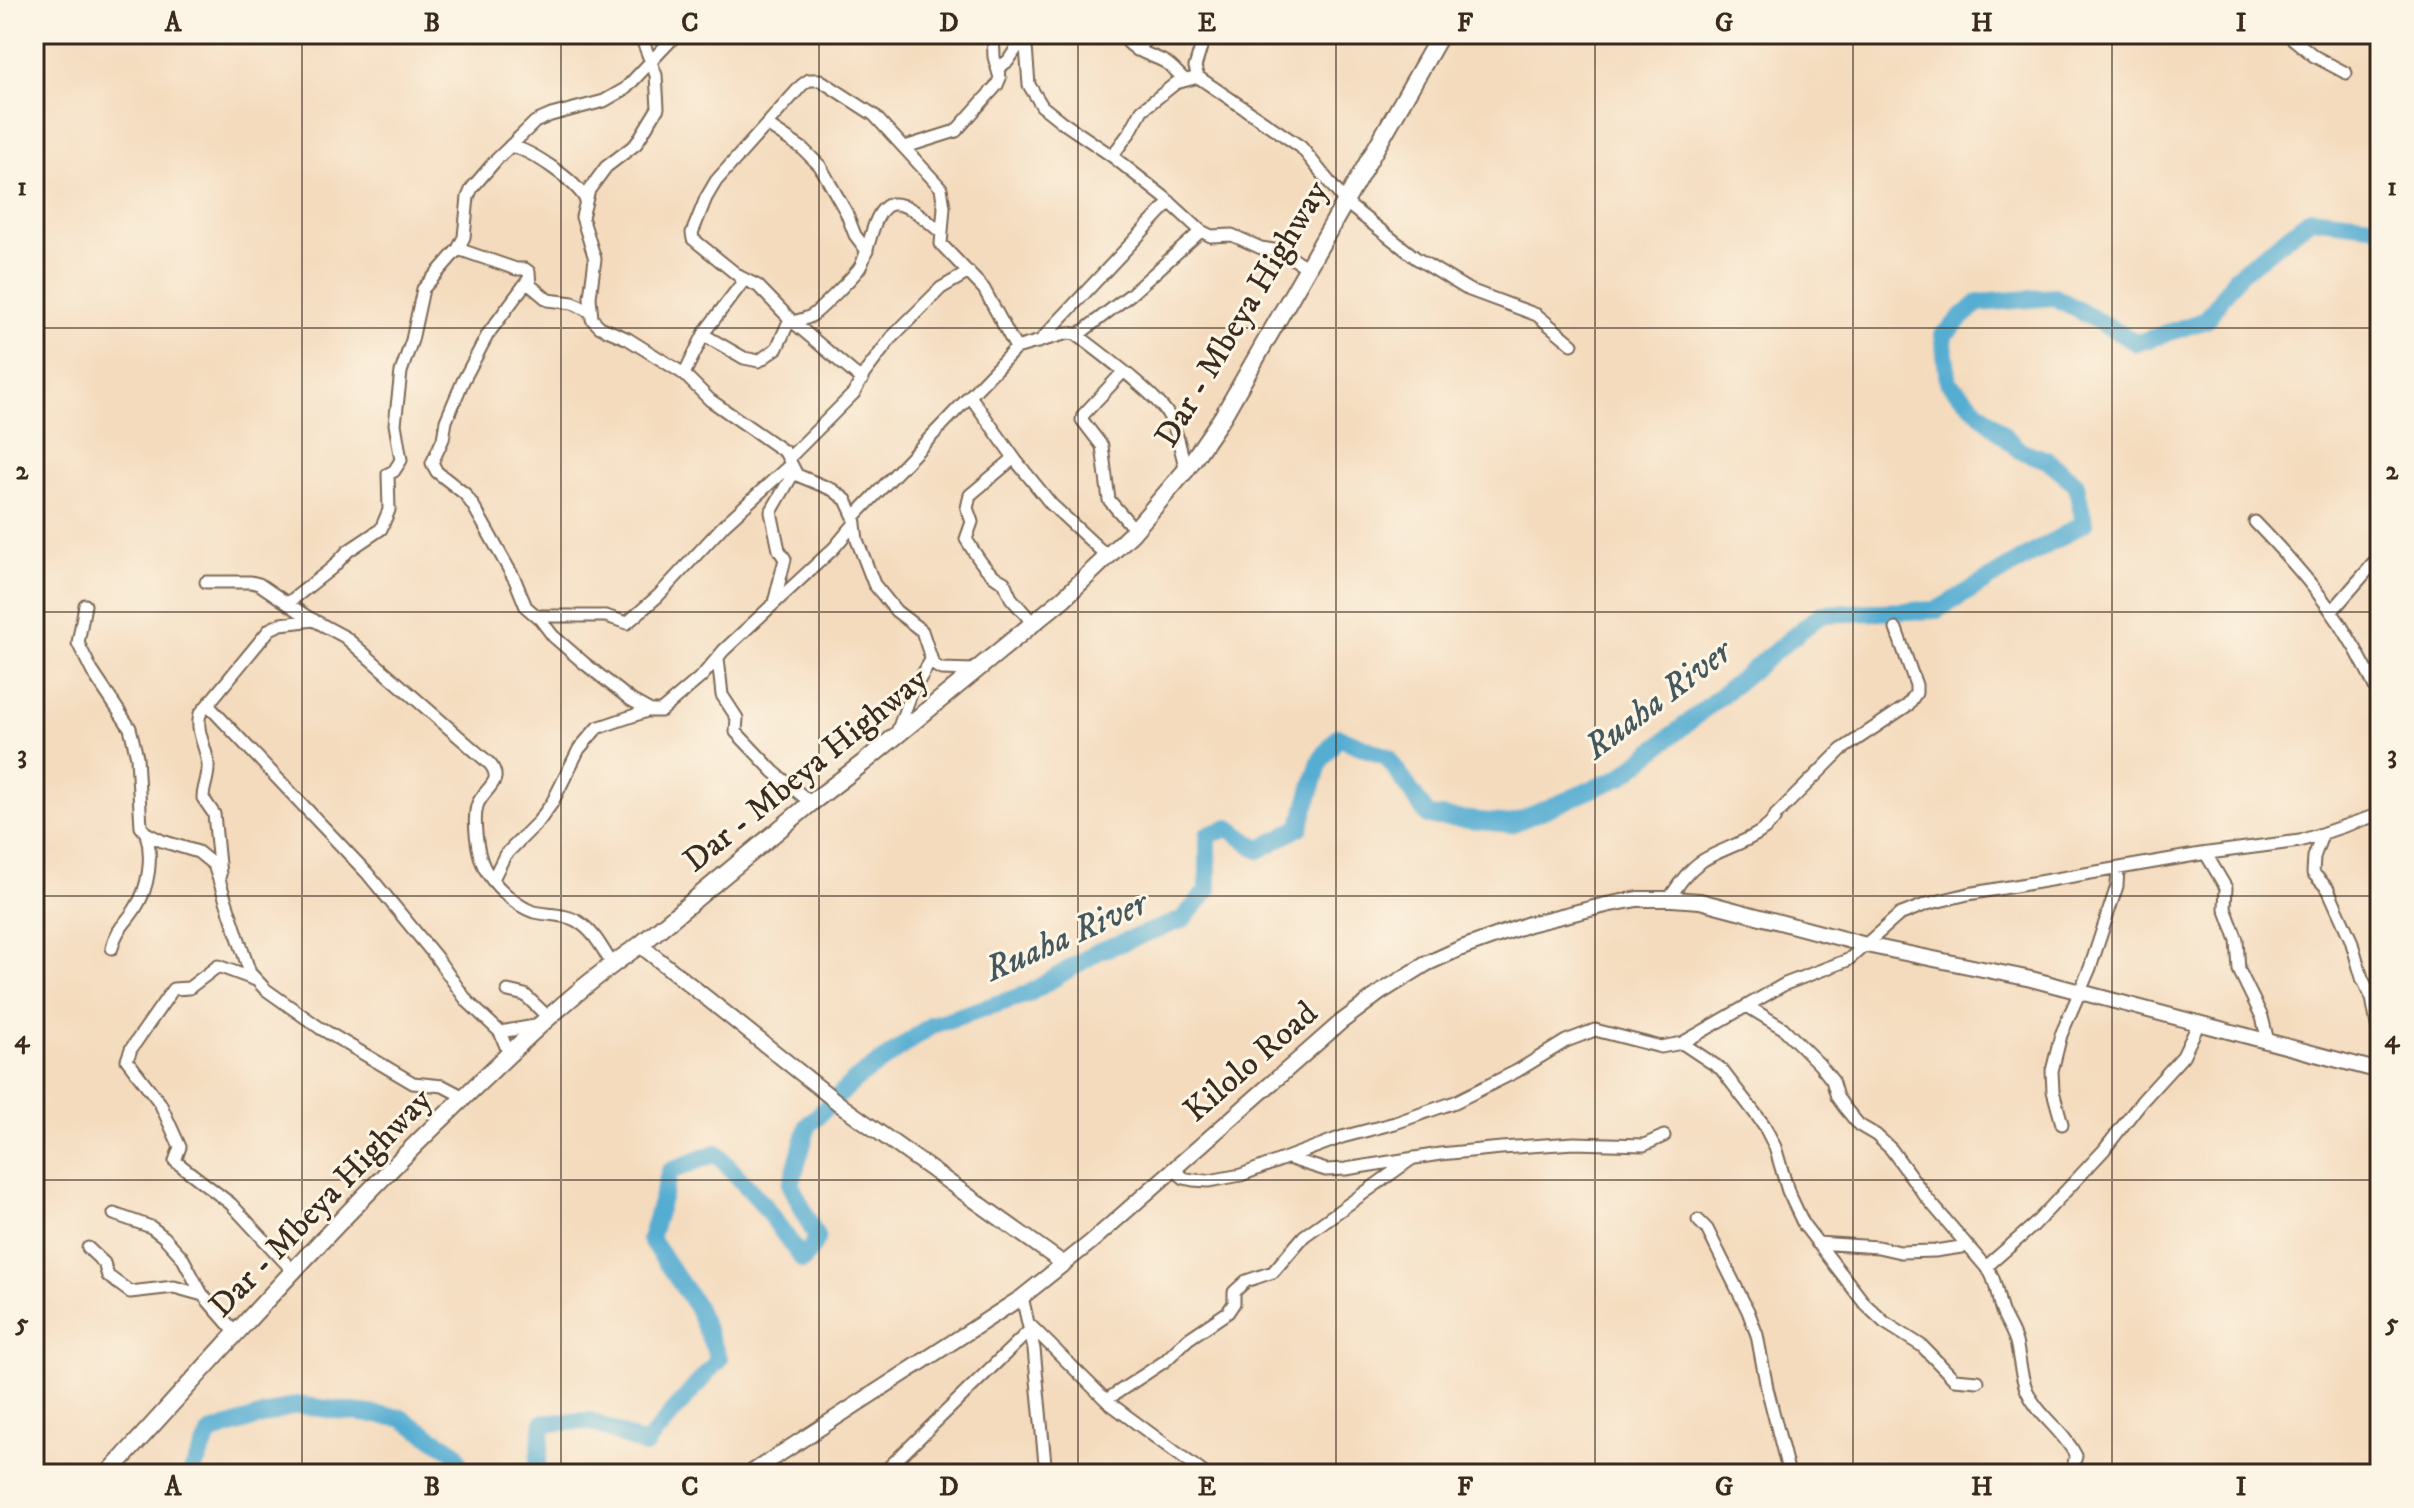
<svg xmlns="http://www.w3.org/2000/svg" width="2414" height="1508" viewBox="0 0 2414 1508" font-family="'IM FELL DW Pica',serif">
	<rect width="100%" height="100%" fill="#fcf5e5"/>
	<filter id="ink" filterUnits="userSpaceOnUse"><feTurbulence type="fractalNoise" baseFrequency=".0125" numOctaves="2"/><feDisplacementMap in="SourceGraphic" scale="16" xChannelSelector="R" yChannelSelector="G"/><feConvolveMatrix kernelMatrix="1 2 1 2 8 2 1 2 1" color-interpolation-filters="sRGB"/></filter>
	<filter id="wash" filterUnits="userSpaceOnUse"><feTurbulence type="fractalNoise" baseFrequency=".006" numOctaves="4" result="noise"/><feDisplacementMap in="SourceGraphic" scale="32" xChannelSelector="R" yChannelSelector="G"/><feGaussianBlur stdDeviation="1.8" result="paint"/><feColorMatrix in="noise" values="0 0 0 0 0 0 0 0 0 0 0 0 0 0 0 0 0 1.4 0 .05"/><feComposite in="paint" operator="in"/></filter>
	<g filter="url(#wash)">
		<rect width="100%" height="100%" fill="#f4dbbe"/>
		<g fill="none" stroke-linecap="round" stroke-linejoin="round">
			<!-- river -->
			<path stroke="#56add2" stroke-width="18" d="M191,1474L210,1433L296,1405L401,1418L455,1452L463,1474
				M536,1474L543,1423L590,1421L645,1445L719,1359L695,1304L650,1239L670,1171L716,1153L761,1202L803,1260L817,1239L791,1185L808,1125L854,1081L932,1025L1028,994L1099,951L1182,920L1208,890V835L1229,828L1259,850L1300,827L1320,761L1338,737L1387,757L1428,816L1511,824L1621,777L1821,614L1937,610L2084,523L2076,484L2047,460L2019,450L1948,382L1943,335L1978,303L2055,297L2137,343L2206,320L2237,276L2311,218L2380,226"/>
		</g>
	</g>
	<g filter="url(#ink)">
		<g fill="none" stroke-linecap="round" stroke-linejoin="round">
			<!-- minor casing -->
			<g stroke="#7c6856" stroke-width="15">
				<path id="minor" d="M640,34L656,75L658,108L636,144L606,167L589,190L582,217L595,259L590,297L592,319L600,327L628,339L684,374L710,400L785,452L797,475L833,490L846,500L854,517L857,540L874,584L896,611L922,631L933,664L941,669L974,670
					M1025,34L1029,85L1042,106L1062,122L1112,156L1164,197L1201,231L1211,236L1232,235L1261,248L1279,251L1309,268
					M1122,34C1132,52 1148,53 1165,62C1172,66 1178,74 1184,79
					M1205,34L1195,67L1198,77L1301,147L1346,203L1416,258L1467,289L1537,315L1572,344
					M2287,34L2314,56L2346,73
					M1136,50L1151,34
					M998,68L1008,61L1026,34
					M767,125L803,149L820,166L846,212L855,235L867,251
					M510,146C531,150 575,180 586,200
					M905,147L956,131L997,85L1000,78L994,57L993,34
					M1112,156L1130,132L1142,110L1176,83L1198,77
					M458,249L516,269H525L529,272L530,285L548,300L573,303L591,312
					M740,277L758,286L793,322L862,380
					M528,280L488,334L463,381L446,421L443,439L432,463L437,472L465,494L474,507L515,580L526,607L540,619L553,636L584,663L631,700L649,710
					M793,322C799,320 806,319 811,316C817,313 856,274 860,267C870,252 872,206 893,204C910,203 929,223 941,232
					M704,335L744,358L759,361L777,348L790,319
					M1078,335L1131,294L1201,231
					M1039,342L1170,202
					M1123,372L1083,415L1082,420L1102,446L1109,500L1135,530
					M684,374L706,330L742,283L740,277L693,239L692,233L706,198L716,181L802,85L809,80H820L874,115L941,188L944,207L941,244L984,289L1016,348L1068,333L1076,334C1098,351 1158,395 1169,416C1178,432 1181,453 1186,470
					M970,396L1017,462L1051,504L1108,557
					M789,458L854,393L864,374L892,337L941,288L969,272
					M1014,458L970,495L967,508L972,522L966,539C976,555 986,574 1004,582L1011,598L1033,623
					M854,517L1016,348
					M2255,522C2309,578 2349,626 2380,698
					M206,582H251L259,584L306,616L345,637L490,764C505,783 483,788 477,806C473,821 477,853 484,867C492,884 517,907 534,912C548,915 565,914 577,921C594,931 602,948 612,964
					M288,603L332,568L348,551L381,529L389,510L388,474L394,471L401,460L395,424L401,372L412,340L423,289L458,249L464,237L468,197L472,188L496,160L535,122L551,115L604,101L625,89L674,37
					M774,603L785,559L779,550L771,512L794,472
					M85,605L78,643L92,671L130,728L137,757L141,827L146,833L162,841L198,852L214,865L250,973L265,989L320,1028L413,1083L443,1086L464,1097
					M2333,610L2380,556
					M537,616H606L627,623L658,596L725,524L791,464
					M718,658L722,695L737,718L736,732L774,772L811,803
					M208,705L367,873L436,957L467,1001L500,1032L509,1054
					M896,735L911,694L931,660
					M2322,835L2314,857L2313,873L2328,889L2351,940L2362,978L2372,998L2380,1041
					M2206,854L2226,888L2225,908L2237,940L2239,970L2262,1017L2268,1041
					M220,875L214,814L203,798C203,787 209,777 208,765C207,748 195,732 200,714L270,629L281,624L314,620
					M493,879L505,855L539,821L552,803L579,749L597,728L647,711H661L702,676L724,650L834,548L855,523
					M1669,899C1678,885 1688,870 1702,861C1721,848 1768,837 1776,815L1841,750L1908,705L1916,693V685L1896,629
					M112,948C115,931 126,923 135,909C149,888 153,857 146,833
					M256,980L218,966L189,988L173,989L131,1049L127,1060L160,1103L180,1147L175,1161L231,1204L293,1271
					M508,991L525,995L549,1018
					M1747,1006L1783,1028L1819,1064L1832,1080L1837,1097L1845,1108L1859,1125L1876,1135L1891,1149L1926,1197L1990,1272C1998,1286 1997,1300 2003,1314C2007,1323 2013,1332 2016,1342C2020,1359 2020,1375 2027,1391C2038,1416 2064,1431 2076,1456L2071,1474
					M500,1032L541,1025
					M1682,1043L1721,1069L1764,1125L1775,1147L1788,1191L1804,1225L1865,1304L1884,1322L1922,1346L1954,1379L1978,1381
					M2062,1124L2053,1091L2052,1071L2061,1035L2090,968L2117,886L2118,869
					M1288,1158L1326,1170L1346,1169L1440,1154L1501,1148L1574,1143L1644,1145L1664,1136
					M1173,1169L1184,1178L1193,1180L1209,1181L1241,1175L1342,1137L1395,1123L1455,1102L1517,1071L1566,1041L1595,1030L1661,1047L1682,1043L1785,984L1848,960L1899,915L1927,904L1968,894L2201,854L2300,841L2380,814
					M114,1214L151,1227L164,1237L182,1257L202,1294L236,1333
					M1698,1220L1707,1229L1748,1311L1757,1335L1767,1388L1789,1474
					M1817,1243L1878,1247L1900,1252L1935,1251L1968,1246
					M88,1248L104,1263L108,1276L130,1292L174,1287L203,1295
					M1986,1267L2034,1225L2104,1150L2142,1101L2183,1056L2198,1025
					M1022,1297L1034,1349L1046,1474
					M1028,1323L1108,1402L1205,1474
					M1106,1400L1165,1361L1188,1339L1228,1312L1234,1303V1292L1246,1281L1273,1272L1304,1236L1413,1158
					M882,1474L1030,1330"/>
			</g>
			<!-- major casing -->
			<g stroke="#7c6856" stroke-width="18">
				<path id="major" d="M640,945L842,1106L1064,1264
					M749,1474L1022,1297L1091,1242L1341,1022L1381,992L1426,964L1459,949L1529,924L1606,905L1637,899H1672L1700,901L1866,945L2031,979L2380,1071"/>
			</g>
			<!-- highway casing -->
			<g stroke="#7c6856" stroke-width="20">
				<path id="highway" d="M108,1474C221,1350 332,1224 453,1108C512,1051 572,991 640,945L811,803L863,763L1064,598L1132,533L1186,470L1223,416L1441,34"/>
			</g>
			<!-- minor -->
			<use href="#minor" stroke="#fff" stroke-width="11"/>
			<!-- major -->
			<use href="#major" stroke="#fff" stroke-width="14"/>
			<!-- highway -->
			<use href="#highway" stroke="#fff" stroke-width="16"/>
		</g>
	</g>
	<!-- grid -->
	<path fill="none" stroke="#3b2a1e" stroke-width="2" stroke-opacity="0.55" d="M302,34V1474M561,34V1474M819,34V1474M1078,34V1474M1336,34V1474M1595,34V1474M1853,34V1474M2112,34V1474M34,328H2380M34,612H2380M34,896H2380M34,1180H2380"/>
	<g text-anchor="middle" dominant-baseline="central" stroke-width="6" stroke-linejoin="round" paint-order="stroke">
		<!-- street labels -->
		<g font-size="34" fill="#3b2a1e" stroke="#fcf5e5">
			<text transform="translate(1242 314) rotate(-59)">Dar - Mbeya Highway</text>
			<text transform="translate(806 770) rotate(-39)">Dar - Mbeya Highway</text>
			<text transform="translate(1251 1062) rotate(-41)">Kilolo Road</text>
			<text transform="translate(321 1203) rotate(-46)">Dar - Mbeya Highway</text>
		</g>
		<!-- water labels -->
		<g font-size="36" font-style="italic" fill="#44585d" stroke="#fcf5e5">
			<text transform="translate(1658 700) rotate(-37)">Ruaha River</text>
			<text transform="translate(1066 937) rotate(-24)">Ruaha River</text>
		</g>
	</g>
	<!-- margin -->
	<rect width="2414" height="1508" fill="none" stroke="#fcf5e5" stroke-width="88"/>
	<rect x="44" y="44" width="2326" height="1420" fill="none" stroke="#3b2a1e" stroke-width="3"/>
	<g font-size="26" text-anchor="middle" font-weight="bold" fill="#3b2a1e">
		<text x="173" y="31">A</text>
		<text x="432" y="31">B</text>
		<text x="690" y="31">C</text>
		<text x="949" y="31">D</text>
		<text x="1207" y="31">E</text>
		<text x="1465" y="31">F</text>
		<text x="1724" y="31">G</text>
		<text x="1982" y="31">H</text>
		<text x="2241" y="31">I</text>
		<text x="22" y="195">1</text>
		<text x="2392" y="195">1</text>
		<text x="22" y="479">2</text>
		<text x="2392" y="479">2</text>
		<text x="22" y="763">3</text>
		<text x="2392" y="763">3</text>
		<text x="22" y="1047">4</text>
		<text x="2392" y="1047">4</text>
		<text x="22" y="1331">5</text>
		<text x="2392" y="1331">5</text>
		<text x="173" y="1495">A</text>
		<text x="432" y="1495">B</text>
		<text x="690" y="1495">C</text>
		<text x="949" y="1495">D</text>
		<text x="1207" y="1495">E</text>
		<text x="1465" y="1495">F</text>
		<text x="1724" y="1495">G</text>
		<text x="1982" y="1495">H</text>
		<text x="2241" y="1495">I</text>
	</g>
</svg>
